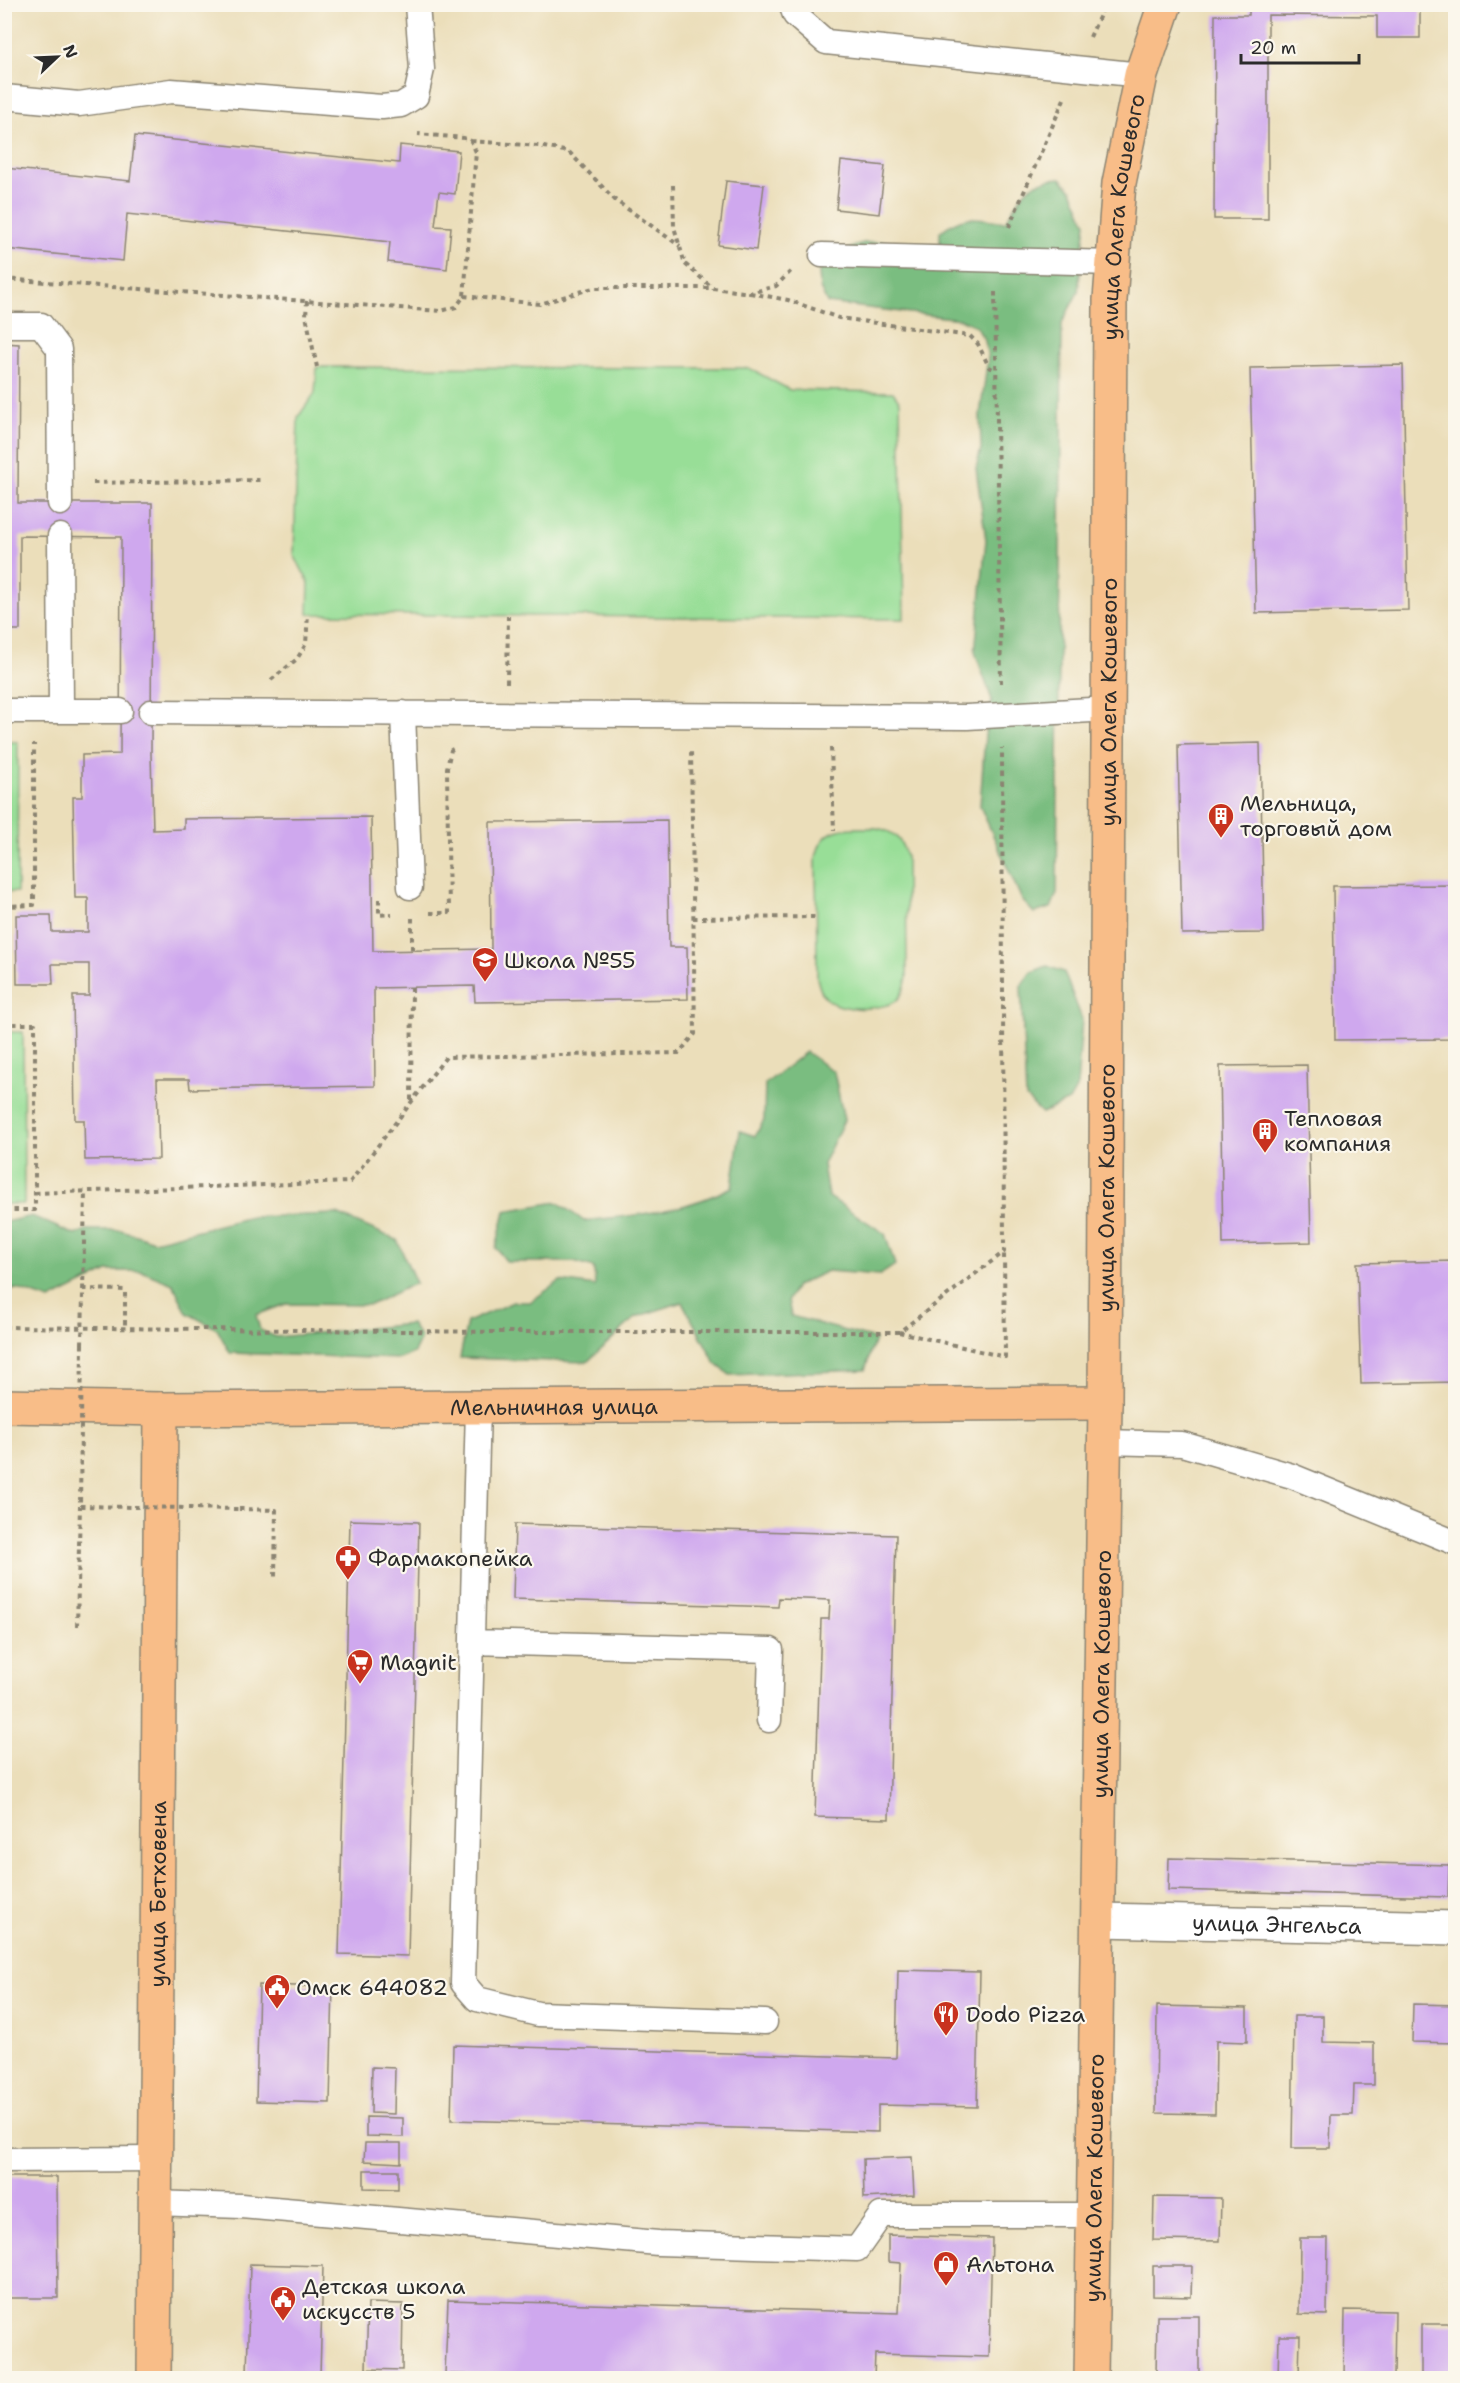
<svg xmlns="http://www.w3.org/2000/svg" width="1460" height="2383" viewBox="0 0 1460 2383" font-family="'Shantell Sans',sans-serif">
	<rect width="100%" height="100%" fill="#fbf7ec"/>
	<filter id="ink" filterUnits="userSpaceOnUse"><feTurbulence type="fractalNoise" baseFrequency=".0167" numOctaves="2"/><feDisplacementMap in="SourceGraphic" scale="12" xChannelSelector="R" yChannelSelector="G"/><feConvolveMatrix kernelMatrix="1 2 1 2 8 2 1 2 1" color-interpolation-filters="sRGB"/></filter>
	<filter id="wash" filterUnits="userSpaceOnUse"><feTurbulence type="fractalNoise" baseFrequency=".008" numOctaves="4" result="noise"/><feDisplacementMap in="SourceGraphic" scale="24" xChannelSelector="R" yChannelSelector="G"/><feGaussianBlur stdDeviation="1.35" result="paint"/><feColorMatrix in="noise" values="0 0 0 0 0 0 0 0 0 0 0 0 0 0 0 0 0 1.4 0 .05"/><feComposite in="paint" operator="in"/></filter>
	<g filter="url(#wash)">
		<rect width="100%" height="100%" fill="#ebdeba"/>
		<!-- green -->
		<path fill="#98de97" stroke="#628461" stroke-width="1.5" d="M317,367L749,368L790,390L893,392L900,402L904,619L308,614L309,583L294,555L298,417L315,393Z
			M4,742H18L17,892H5Z
			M876,828C894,831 902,839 906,857L907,977C905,985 904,993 898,999C886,1011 840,1012 827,999C821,994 819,986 817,978L816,858C822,824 848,828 876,828Z
			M5,1032H23L24,1204H5Z"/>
		<!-- forest -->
		<path fill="#7abd80" stroke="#527456" stroke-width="1.5" d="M1061,178L1072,190L1086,223L1078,292L1062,323L1057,893L1051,908L1034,913L1022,900L980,806L985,735L992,700L975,652L986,540L976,468L981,449L980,415L988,358L985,341L976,326L960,319L827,303L820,288L819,271L829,257L863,243L882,242L915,250H940V232C964,212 976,218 1005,222C1022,195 1026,180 1061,178Z
			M1047,966L1064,972L1082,1019L1077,1087L1069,1101L1042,1113L1026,1098L1021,986L1031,972Z
			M806,1052L834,1072L844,1120L823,1164L828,1196L885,1234L895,1265L880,1275L827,1271L796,1286L788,1300L791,1316L875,1339L865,1370L730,1375L716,1364L682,1302L636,1317L587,1362L460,1358L467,1322L513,1302H530L560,1281L595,1286L594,1268L574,1262H507L496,1248L505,1211L557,1202L584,1221C637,1215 684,1212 732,1187L740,1131L755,1136L764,1120L765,1084Z
			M337,1214L397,1240L416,1283L370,1305L286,1304L256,1315L260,1330L276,1337L411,1324L421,1338L414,1353L400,1359L230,1353L217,1329L187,1313L173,1284L141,1271H108L50,1300L18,1289L5,1290V1222L32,1216L75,1235L86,1230H121L154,1241L251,1217Z"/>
		<g id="blocks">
			<!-- building -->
			<path fill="#cfa8ee" d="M1249,4H1420V38H1377V16L1268,15V219H1214L1215,15H1249Z
				M135,136L399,163L400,145L459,151L455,194L439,192L435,226L451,227L447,269L388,262L390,242L127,214L123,261L5,249V168L130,181Z
				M841,161L885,166L879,214L836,209Z
				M726,181L764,185L756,250L718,245Z
				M4,343L19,344L18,503H152L151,754L153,830L184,829V819L371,817L373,951L491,949L490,822L667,820L669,947H687L688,999L475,1002L474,986L374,988L375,1086L190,1089L189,1079H157L159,1159L85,1160L84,1120H75L73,996H89V964H52L53,984H17L16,915H51L52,932H88V898H75L73,797H82V755L120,754L121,537L20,536V630H4Z
				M1403,365L1408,610L1256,613L1250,368Z
				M1260,743L1264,933L1182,934L1178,745Z
				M1456,885V1039L1335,1040L1333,886Z
				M1307,1065L1311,1242L1223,1244L1220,1066Z
				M1456,1261V1382L1361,1384L1357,1263Z
				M350,1520L419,1522L408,1956L339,1954Z
				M515,1524L896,1535L889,1819L815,1817L821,1619H829L830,1600L779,1598L778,1607L513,1599Z
				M1169,1858L1449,1865L1448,1897L1168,1890Z
				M898,1970L980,1972L977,2107L878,2105V2132L451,2120L453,2045L896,2058Z
				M259,1985L333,1987L330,2103L256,2101Z
				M1413,2004L1456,2005V2043L1412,2042Z
				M1157,2006L1247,2008V2042L1216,2041L1215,2114L1156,2113Z
				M1294,2016H1323V2042L1374,2043V2085H1354L1353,2115H1331L1330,2148H1292Z
				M372,2067L395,2068L394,2114L371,2113Z
				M366,2117L403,2118V2137L366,2136Z
				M365,2143H401V2163L364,2161Z
				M912,2157L914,2195L864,2198L863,2159Z
				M364,2170H398V2189L364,2188Z
				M4,2177H57L58,2298H4Z
				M1154,2197L1221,2198L1220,2241L1153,2240Z
				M888,2235L992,2238L989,2357L875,2354L874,2378H619L445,2374L448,2300L899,2313L901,2263L888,2262Z
				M1300,2238H1328L1327,2315L1299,2314Z
				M250,2264L323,2266L320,2376L247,2374Z
				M1153,2266H1192L1191,2297L1153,2296Z
				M368,2303L403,2304L402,2370L366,2369Z
				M1345,2310L1395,2311L1394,2378H1344Z
				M1157,2316H1199V2377L1156,2376Z
				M1421,2324H1456V2378H1421Z
				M1279,2336H1300L1299,2378H1278Z"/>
		</g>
	</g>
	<g filter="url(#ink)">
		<use href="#blocks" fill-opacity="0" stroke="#8b8472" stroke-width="1.5"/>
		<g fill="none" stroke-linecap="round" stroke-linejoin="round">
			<!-- service casing -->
			<g stroke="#8b8472" stroke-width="27">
				<path id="service" d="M791,4L795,15L826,42L1141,75
					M4,97L79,104L171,91L382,107L401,105L416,96L422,69L417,4
					M822,255L1113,263
					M4,325H41L59,349L60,503
					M60,536L61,711
					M4,711H120
					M151,712L967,717L1109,709
					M403,713L410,887
					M478,1407L463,1983L477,1999L538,2014L765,2022
					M1104,1442L1182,1444L1292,1476L1456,1543
					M472,1642L771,1650L769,1720
					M4,2160L154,2159
					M153,2203L241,2206L658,2243L857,2249L881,2215H1094"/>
			</g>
			<!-- minor casing -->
			<g stroke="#8b8472" stroke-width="36">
				<g id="minor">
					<path id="s1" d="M1099,1920L1456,1928"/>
				</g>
			</g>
			<!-- primary casing -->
			<g stroke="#8b8472" stroke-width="36">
				<g id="primary">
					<path id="s2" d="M4,1406L161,1409L1105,1403"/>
					<path id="s3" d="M154,2378L161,1409"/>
					<path id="s4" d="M1091,2378L1105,1403L1110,300L1119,183L1141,75L1165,4"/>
				</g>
			</g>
			<!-- path -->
			<path stroke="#8b8472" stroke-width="4" stroke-dasharray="4.5 4.5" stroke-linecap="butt" d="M1090,37L1105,4
				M471,141L539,146L569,152L615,200L680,246
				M673,185L674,227L685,264L713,288L750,293L776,286L793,269
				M1009,227L1064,99
				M4,279L441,311L456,307L464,296L476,152L471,141L464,138L418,134
				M995,292L1001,683
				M750,293L788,300L839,318L970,336L978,344L989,367L996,370
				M464,296L540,304L593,288H713
				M307,301L306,316L317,367
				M93,483L260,480
				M271,680L297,659L306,644L308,614
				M507,683L508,616
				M831,748L834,831
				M379,899V915L392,914
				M4,906L34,905V744
				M430,913H449L447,768L451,750L455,748
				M412,918V950
				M693,918L817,917
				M4,1024H35V1210H4
				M411,1100L412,987
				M35,1193L350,1182L446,1057L679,1053L695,1034L691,749
				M83,1289L125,1290V1328
				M4,1327L499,1332H899L1004,1252L1002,748
				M899,1332L1005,1357L1004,1252
				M82,1344L85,1191
				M239,1509L276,1510L275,1577
				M77,1626L80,1506"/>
			<!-- service -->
			<use href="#service" stroke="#fff" stroke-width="24"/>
			<!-- minor -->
			<use href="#minor" stroke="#fff" stroke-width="33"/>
			<!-- primary -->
			<use href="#primary" stroke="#f8bd88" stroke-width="33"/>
			<!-- path-bridge -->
			<path stroke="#8b8472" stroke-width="4" stroke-dasharray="4.5 4.5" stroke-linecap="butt" d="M82,1344L80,1506L239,1509"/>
		</g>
	</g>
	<!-- icons -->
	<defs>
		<g id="building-pin" transform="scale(1.35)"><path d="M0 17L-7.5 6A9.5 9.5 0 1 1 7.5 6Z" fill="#c8321e" stroke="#fbf7ec"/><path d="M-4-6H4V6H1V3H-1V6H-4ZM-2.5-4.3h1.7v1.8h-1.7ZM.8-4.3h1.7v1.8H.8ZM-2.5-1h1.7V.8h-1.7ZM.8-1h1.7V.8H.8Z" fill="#fff"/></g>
		<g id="school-pin" transform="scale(1.35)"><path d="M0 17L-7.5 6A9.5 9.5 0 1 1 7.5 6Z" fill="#c8321e" stroke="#fbf7ec"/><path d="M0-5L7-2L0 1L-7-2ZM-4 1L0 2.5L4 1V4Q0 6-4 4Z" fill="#fff"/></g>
		<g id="pharmacy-pin" transform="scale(1.35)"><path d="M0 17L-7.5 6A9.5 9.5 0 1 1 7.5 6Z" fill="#c8321e" stroke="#fbf7ec"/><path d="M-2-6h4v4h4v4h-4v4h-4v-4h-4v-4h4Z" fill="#fff"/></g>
		<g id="supermarket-pin" transform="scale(1.35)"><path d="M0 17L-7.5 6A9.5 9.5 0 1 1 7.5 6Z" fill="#c8321e" stroke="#fbf7ec"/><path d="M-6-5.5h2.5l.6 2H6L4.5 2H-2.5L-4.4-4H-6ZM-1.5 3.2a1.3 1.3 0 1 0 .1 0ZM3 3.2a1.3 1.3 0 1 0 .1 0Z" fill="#fff"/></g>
		<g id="civic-pin" transform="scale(1.35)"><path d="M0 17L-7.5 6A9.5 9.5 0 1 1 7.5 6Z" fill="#c8321e" stroke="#fbf7ec"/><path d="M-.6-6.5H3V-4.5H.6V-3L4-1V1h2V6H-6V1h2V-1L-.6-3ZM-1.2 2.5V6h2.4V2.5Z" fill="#fff"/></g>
		<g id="restaurant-pin" transform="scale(1.35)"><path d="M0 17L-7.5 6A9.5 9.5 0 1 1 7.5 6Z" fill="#c8321e" stroke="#fbf7ec"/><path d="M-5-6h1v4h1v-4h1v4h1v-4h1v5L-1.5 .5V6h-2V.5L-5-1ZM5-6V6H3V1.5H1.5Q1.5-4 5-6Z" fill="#fff"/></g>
		<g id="shop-pin" transform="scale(1.35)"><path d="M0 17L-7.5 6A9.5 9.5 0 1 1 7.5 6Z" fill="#c8321e" stroke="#fbf7ec"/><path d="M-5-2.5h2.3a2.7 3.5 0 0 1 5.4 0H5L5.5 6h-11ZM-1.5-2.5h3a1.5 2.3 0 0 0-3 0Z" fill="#fff"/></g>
	</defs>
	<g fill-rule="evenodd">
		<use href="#building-pin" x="1221" y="816"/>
		<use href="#school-pin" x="485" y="960"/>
		<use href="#building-pin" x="1265" y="1131"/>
		<use href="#pharmacy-pin" x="348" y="1558"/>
		<use href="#supermarket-pin" x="360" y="1662"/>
		<use href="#civic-pin" x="277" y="1987"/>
		<use href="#restaurant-pin" x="946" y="2014"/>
		<use href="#shop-pin" x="946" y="2264"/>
		<use href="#civic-pin" x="283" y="2299"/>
	</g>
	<g text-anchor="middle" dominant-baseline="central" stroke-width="4.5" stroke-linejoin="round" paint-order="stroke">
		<!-- street labels -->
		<g font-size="22" fill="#2b2b2b" stroke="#fbf7ec">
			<text stroke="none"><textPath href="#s4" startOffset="2162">улица Олега Кошевого</textPath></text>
			<text stroke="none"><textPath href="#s4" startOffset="1676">улица Олега Кошевого</textPath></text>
			<text stroke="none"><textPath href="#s4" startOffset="1190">улица Олега Кошевого</textPath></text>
			<text stroke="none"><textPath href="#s2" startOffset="550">Мельничная улица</textPath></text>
			<text stroke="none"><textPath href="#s4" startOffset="704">улица Олега Кошевого</textPath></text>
			<text stroke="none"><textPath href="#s3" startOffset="484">улица Бетховена</textPath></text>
			<text stroke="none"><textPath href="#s1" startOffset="178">улица Энгельса</textPath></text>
			<text stroke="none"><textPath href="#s4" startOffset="200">улица Олега Кошевого</textPath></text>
		</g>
		<!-- poi labels -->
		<g font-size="22" fill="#2b2b2b" stroke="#fbf7ec" text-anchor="start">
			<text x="1240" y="803">Мельница,<tspan x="1240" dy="25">торговый дом</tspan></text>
			<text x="504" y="960">Школа №55</text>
			<text x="1284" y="1118">Тепловая<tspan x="1284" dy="25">компания</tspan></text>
			<text x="368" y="1558">Фармакопейка</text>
			<text x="380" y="1662">Magnit</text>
			<text x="296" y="1987">Омск 644082</text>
			<text x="966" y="2014">Dodo Pizza</text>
			<text x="966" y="2264">Альтона</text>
			<text x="302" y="2286">Детская школа<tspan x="302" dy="25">искусств 5</tspan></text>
		</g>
	</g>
	<!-- margin -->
	<rect width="1460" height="2383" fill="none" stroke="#fbf7ec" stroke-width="24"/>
	<!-- north arrow -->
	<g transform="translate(57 57) rotate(67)" stroke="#fbf7ec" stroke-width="4.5" paint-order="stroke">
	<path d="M0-4.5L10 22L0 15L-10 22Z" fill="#2b2b2b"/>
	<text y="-9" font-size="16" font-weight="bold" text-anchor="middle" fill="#2b2b2b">N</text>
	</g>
	<!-- scale -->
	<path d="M1241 54v9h118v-9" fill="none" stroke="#2b2b2b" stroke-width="3"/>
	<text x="1250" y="54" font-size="18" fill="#2b2b2b" stroke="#fbf7ec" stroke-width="4.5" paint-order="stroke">20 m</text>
</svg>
